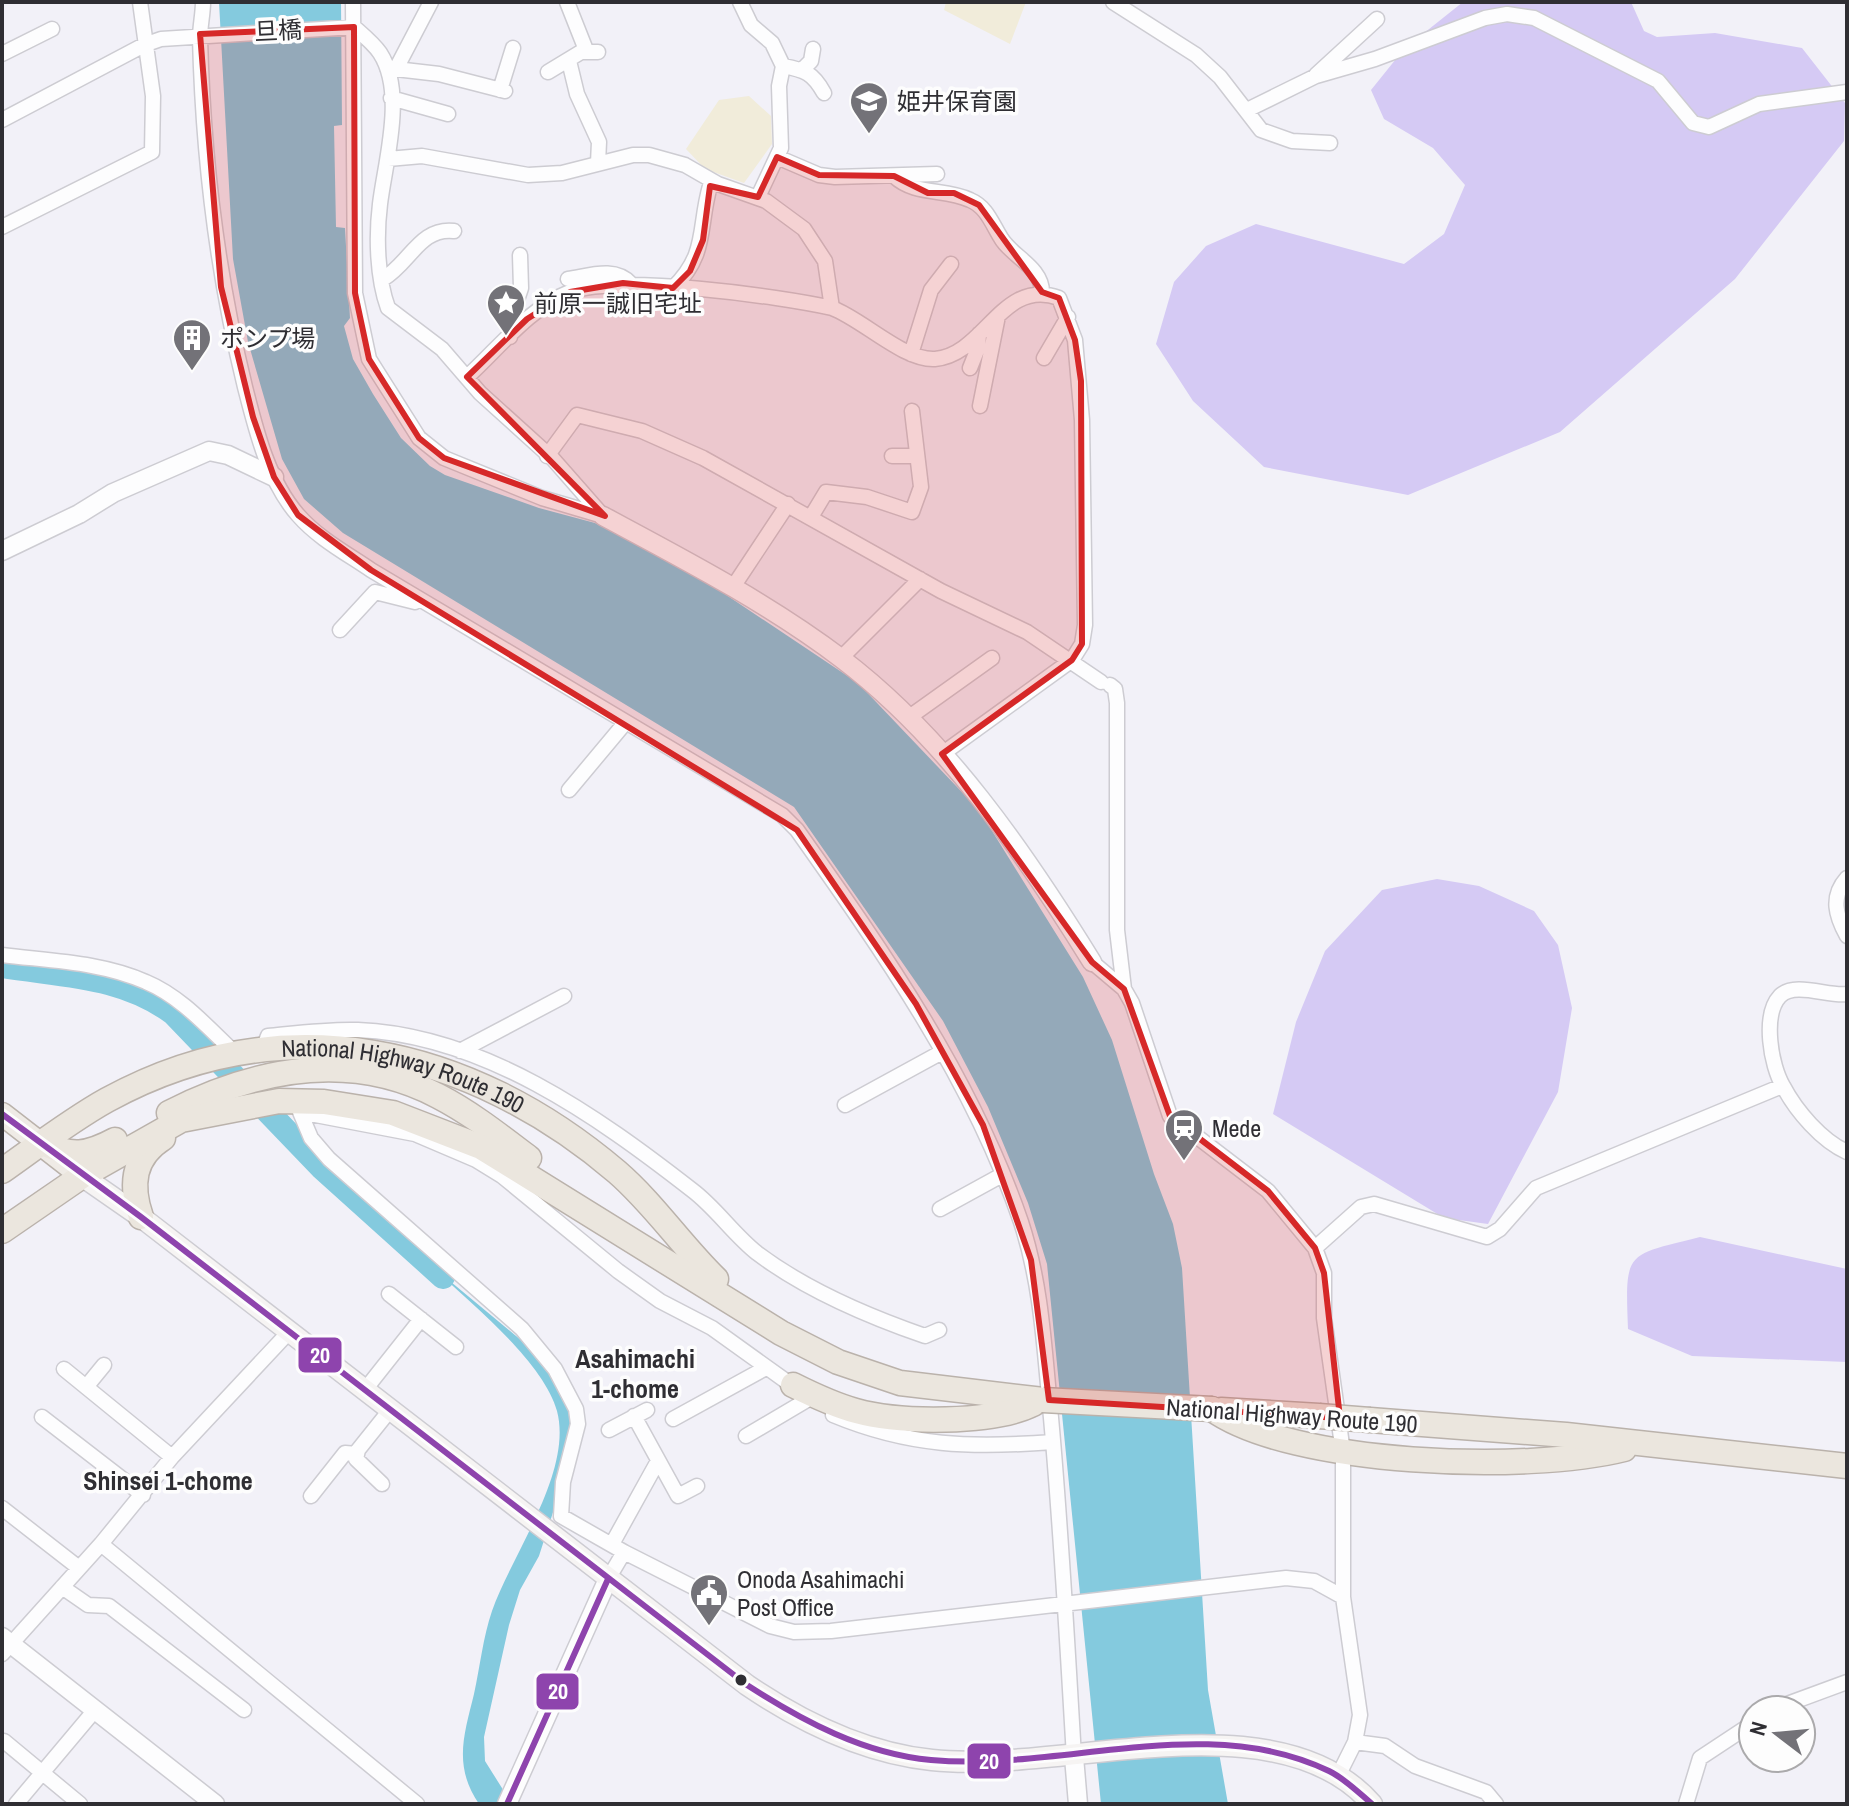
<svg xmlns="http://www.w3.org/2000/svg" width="1849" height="1806" viewBox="0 0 1849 1806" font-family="'Archivo Narrow','Noto Sans JP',sans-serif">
	<rect width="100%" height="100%" fill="#f2f1f8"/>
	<!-- forest -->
	<path fill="#d5caf4" d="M1463,2H1631L1644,31L1657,37L1715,33L1802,48L1845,103L1844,141L1735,279L1560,432L1408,495L1264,467L1193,401L1156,344L1174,282L1206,246L1256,224L1404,264L1444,234L1465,185L1433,148L1384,119L1371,90L1404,49Z
		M1437,879L1479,886L1534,911L1558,945L1572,1008L1558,1092L1488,1224L1444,1218L1273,1114L1296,1022L1325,951L1382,890Z
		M1700,1237L1847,1269V1362L1692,1356L1628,1329C1625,1250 1625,1256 1700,1237Z"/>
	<!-- sand -->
	<path fill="#f1ecda" d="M946,2H1026L1010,44L944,10Z
		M749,96L771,116L772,144L744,183L705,169L686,149L719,100Z"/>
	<!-- water -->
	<path fill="#84cade" d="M219,2H341L342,125L334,126L336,227L345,228L350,318L344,326L353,359L373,394L401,438L430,466L445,475L539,508L595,523L701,578L858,683L979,810L1083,977L1112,1040L1154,1174L1173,1224L1182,1268L1208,1690L1228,1804H1101L1047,1264L1028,1203L988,1107L943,1021L794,807L343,533L304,499L282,459L248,342L233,259Z
		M421,1257L534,1351L552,1374L572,1414L574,1432L555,1506L539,1556L520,1590L509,1625L484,1737L485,1761L512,1804H479C453,1766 464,1735 474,1694C480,1667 483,1637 492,1611C512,1554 573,1472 557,1411C543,1359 460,1294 421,1257Z"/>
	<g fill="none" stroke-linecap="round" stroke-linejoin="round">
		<!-- river -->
		<path stroke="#84cade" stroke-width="24" d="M2,966C63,976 121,975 173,1013L321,1167L443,1277"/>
		<!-- minor casing -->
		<g stroke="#cdccd2" stroke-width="17">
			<path id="minor" d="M203,2C203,14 200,26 200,38C203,156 217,273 245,387C256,430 268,481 298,515C318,538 346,553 371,570L782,815L797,830C884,953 972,1078 1021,1222C1041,1283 1044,1344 1050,1407C1061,1524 1067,1640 1074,1757
				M353,2L355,293L369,359L419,438L444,458L542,498L603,516
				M567,2L586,50
				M740,2L751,25L772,43L783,66L779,86L781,148L758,197
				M1113,2L1196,55L1220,77L1261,130L1292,141L1330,143
				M2,54L52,29
				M569,61L577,94L599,142L598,163
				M783,66C805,70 813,73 824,93
				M397,67L431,2
				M387,68L439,74L505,91
				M803,69L811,61L813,49
				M548,72L581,52H598
				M1316,75L1377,19
				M500,90L513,48
				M391,98L448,114
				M1247,110L1316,76L1375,59L1485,18L1507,14L1534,18L1658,81L1693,123L1709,127L1759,104L1847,92
				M2,120L144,45L161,39L354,27C363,35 374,44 380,53C406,93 385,162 380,204C376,236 377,278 388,308L442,349L480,393L553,459L603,516
				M777,157L819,175L835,177L937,174
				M388,159L422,156L528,175L562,173L633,155H649L685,165L718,184L766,201L804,229L825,261L832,308
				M894,176C915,196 945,188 970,200C987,207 992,224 1001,238C1011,256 1042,267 1042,292
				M2,227L152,152L153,96L140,2
				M383,279C410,263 420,227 454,231
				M568,279C589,276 615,266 631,284
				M673,288C708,254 698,228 710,186L718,184
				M510,337V321L521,288L520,255
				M911,354L931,290L951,264
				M1044,358L1068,317
				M970,368L978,348L979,334
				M467,377C499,348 529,308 570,292C618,274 778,296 832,308C862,319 904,361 935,359C985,355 1002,277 1059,298L1075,340L1082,420L1085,625L1082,644L1072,660L942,754
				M980,406L998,316
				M547,456L577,415L642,431L703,458L941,591L1027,632L1101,682
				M892,456H915
				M811,517L826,492L867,497L912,512L921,487L912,411
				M733,587L788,504
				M340,630L375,592L415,602
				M841,658L920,579
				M1110,685L1115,689L1117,703V930L1124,989
				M908,718L992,658
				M569,790L625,723
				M1847,878C1830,897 1836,916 1847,936
				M2,955C50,961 102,962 146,982C182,997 209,1029 237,1055
				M1092,962L1124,989L1132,1003L1170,1116L1268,1191L1315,1248L1324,1273V1318L1343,1452V1597L1360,1715L1355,1742L1338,1776
				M1847,994C1829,997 1795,981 1780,996C1762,1015 1771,1066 1783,1086C1796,1111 1822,1141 1847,1152
				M262,1051L268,1036C298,1033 328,1029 358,1030C483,1035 597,1116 692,1190C716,1208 733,1234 757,1253C806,1290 867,1316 925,1336L939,1330
				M460,1051L564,996
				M845,1105L942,1052
				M300,1112L415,1134L476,1160L502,1176L618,1271L660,1301L712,1328L797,1389
				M300,1112L311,1138L329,1159L522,1329L555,1369L576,1409L578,1424L563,1482L561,1516L624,1552
				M940,1209L1002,1175
				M1315,1248L1361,1207L1374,1204L1487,1237L1500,1229L1536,1188L1782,1086
				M389,1294L456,1347
				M64,1369L172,1457
				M86,1387L104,1365
				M364,1391L421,1319
				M833,1415C910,1447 972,1448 1053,1442
				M634,1416L678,1496L697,1486
				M42,1417L143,1495
				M673,1419L764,1369
				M609,1430L647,1410
				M746,1436L807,1400
				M382,1484L356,1459L358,1450L390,1410
				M311,1496L345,1453L357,1454
				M2,1508L79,1568
				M101,1544L417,1804
				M612,1544L658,1461
				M608,1579L624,1552L770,1626L794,1632L831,1631L1286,1578L1314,1581L1343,1597
				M62,1587L88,1605L109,1606L244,1710
				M2,1654L101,1544L172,1457L288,1333
				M1771,1710L1847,1682
				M4,1741L80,1804
				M1355,1742L1385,1746L1415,1766L1486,1792L1496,1804
				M16,1804L95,1710
				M1686,1804L1700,1758L1753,1723"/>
		</g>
		<!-- tertiary casing -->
		<g stroke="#cdccd2" stroke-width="21">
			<path id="tertiary" d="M603,516C685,560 768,603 842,659C946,738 1024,852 1092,962
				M2,551L79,514L113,493L209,451L228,455L274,477
				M2,1637L215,1804
				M1074,1757L1078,1804
				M507,1804L608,1579"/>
		</g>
		<!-- secondary casing -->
		<g stroke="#cdccd2" stroke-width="23">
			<path id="secondary" d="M82,1176L141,1217L747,1685C803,1723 864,1753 932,1760C1062,1774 1277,1695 1372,1804"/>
		</g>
		<!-- primary casing -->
		<g stroke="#bab2ab" stroke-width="25">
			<path id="primary" d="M2,1114L82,1176"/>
		</g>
		<!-- trunk casing -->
		<g stroke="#bab2ab" stroke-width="27">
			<g id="trunk">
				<path d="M169,1113C255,1069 350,1050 438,1096C471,1113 500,1136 529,1158"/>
				<path d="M42,1143C72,1157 87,1155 115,1140"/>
				<path id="s1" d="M2,1171C36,1147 71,1120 107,1100C284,1003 470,1047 617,1172C654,1204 681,1245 716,1279"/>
				<path d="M141,1217C130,1185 133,1157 163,1138"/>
				<path d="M2,1231L82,1176L181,1120L279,1101L324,1102L393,1113L481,1147L781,1333L838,1362L900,1383L1043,1400"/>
				<path d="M793,1385C813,1395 834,1405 856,1411C899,1423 993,1424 1033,1404"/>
				<path d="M1212,1409C1292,1466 1529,1473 1624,1449"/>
				<path d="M1221,1410L1319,1416"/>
				<path d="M1370,1420L1566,1435L1847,1466"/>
			</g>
		</g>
		<!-- minor -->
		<use href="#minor" stroke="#fdfdfe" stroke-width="14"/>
		<!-- tertiary -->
		<use href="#tertiary" stroke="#fdfdfe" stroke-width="18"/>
		<!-- secondary -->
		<use href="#secondary" stroke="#f6f4f3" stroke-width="20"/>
		<!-- primary -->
		<use href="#primary" stroke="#efebe6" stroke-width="22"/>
		<!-- trunk -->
		<use href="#trunk" stroke="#ebe6de" stroke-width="24"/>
		<!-- trunk-bridge casing -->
		<g stroke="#bab2ab" stroke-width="27" stroke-linecap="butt">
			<path id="trunk-bridge" d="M1043,1400L1212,1409
				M1319,1416L1370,1420"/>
		</g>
		<!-- trunk-bridge -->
		<use href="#trunk-bridge" stroke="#ebe6de" stroke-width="24"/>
		<!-- bus-1 casing -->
		<g stroke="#fdfdfd" stroke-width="12">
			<path id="bus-1" d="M2,1114L141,1217L747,1685C803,1721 864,1754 931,1760C1061,1772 1205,1711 1329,1771C1344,1778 1359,1793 1372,1804
				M507,1804L608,1579"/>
		</g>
		<!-- bus-1 -->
		<use href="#bus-1" stroke="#8e44ad" stroke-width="6"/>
	</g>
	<!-- marked area -->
	<path fill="#d62828" fill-opacity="0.2" stroke="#d62828" stroke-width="6" stroke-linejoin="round" d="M354,27L355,293L369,359L419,438L444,458L605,516L467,377L527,319L570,292L623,283L673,288L690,271L703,240L710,186L758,197L777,157L819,175L894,176L928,193H954L979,205L1042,292L1059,298L1075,340L1081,381L1082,644L1072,660L942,754L1092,962L1124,989L1170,1116L1268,1191L1315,1248L1324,1273L1340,1418L1049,1400L1031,1260L983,1125L916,1004L797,830L371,570L298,515L274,477L253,417L221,287L200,34Z"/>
	<!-- icons -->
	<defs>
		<g id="school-pin" transform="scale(2)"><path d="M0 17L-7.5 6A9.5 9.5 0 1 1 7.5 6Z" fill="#737278" stroke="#fdfdfd"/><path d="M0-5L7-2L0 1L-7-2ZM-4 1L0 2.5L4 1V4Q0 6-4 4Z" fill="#fff"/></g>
		<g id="sight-pin" transform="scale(2)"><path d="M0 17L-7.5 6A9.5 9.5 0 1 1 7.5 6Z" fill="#737278" stroke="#fdfdfd"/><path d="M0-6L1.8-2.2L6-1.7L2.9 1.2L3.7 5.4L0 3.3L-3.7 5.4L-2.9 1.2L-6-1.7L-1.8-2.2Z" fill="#fff"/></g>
		<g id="building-pin" transform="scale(2)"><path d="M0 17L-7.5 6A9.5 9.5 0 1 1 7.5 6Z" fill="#737278" stroke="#fdfdfd"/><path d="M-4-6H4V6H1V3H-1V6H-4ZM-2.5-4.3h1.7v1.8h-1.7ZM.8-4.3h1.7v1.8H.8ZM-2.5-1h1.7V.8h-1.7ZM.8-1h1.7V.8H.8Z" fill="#fff"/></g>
		<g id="station-pin" transform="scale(2)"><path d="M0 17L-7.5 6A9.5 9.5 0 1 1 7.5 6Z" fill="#737278" stroke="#fdfdfd"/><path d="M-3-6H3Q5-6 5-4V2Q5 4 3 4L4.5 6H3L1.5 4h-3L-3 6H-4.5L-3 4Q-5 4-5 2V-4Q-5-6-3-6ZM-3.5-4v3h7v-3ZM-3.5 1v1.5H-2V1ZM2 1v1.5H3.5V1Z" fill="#fff"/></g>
		<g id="civic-pin" transform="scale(2)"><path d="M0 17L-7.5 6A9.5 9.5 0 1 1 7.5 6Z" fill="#737278" stroke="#fdfdfd"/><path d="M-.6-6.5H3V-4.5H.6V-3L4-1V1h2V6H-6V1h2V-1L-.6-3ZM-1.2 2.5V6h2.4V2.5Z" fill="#fff"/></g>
	</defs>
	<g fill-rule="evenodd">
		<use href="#school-pin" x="869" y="101"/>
		<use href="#sight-pin" x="506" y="303"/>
		<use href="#building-pin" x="192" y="338"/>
		<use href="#station-pin" x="1184" y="1128"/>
		<use href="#civic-pin" x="709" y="1593"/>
	</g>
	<!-- markers -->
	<circle fill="#2f2e33" stroke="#fdfdfd" stroke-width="3" cx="741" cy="1680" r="7"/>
	<g text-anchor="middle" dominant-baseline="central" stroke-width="7" stroke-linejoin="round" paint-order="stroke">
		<!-- street labels -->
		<g font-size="24" fill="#2f2e33" stroke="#fdfdfd">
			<text transform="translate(278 30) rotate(-3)">旦橋</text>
			<text stroke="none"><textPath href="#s1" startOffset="436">National Highway Route 190</textPath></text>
			<text transform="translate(1292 1415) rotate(4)">National Highway Route 190</text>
		</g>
		<!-- poi labels -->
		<g font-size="24" fill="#2f2e33" stroke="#fdfdfd" text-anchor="start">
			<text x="897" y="101">姫井保育園</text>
			<text x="534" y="303">前原一誠旧宅址</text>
			<text x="220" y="338">ポンプ場</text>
			<text x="1212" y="1128">Mede</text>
			<text x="737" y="1579">Onoda Asahimachi<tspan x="737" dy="28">Post Office</tspan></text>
		</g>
		<!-- neighbourhood labels -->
		<g font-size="26" font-weight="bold" fill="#2f2e33" stroke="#fdfdfd">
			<text x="635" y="1358">Asahimachi<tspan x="635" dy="30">1-chome</tspan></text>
			<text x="168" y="1480">Shinsei 1-chome</text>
		</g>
	</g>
	<g stroke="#fdfdfd" stroke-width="3">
		<rect x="297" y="1336" width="46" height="38" rx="8" fill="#8e44ad"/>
		<rect x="535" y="1672" width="45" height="39" rx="8" fill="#8e44ad"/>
		<rect x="966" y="1742" width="46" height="38" rx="8" fill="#8e44ad"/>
	</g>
	<g font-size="22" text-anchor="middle" font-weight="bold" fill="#fff">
		<text x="320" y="1363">20</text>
		<text x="558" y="1699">20</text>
		<text x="989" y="1769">20</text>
	</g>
	<!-- border -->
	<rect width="1849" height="1806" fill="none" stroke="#2f2e33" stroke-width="8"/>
	<!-- north arrow -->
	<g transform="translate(1777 1734) rotate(286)"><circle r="38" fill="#fdfdfd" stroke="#abaaac" stroke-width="2"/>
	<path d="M0-6L14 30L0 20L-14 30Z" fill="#737278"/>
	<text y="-12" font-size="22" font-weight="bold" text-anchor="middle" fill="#2f2e33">N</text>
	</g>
</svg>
